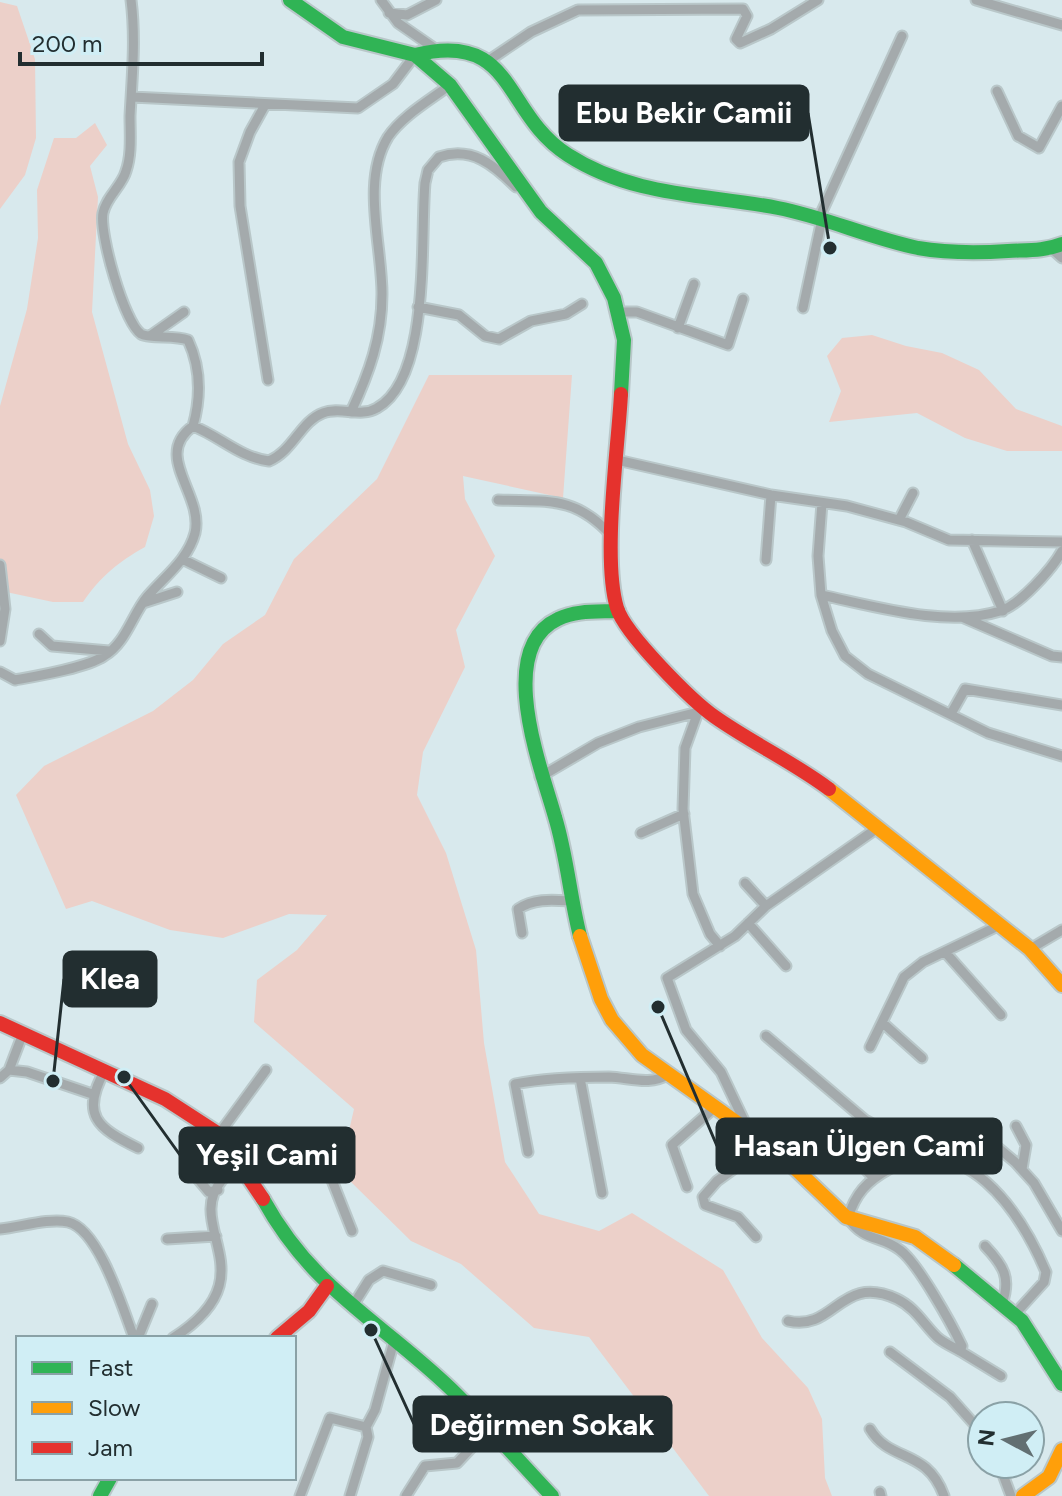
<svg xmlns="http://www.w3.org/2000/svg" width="1062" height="1496" viewBox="0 0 1062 1496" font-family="Figtree,sans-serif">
	<rect width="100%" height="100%" fill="#d8e9ed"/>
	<!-- green -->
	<path fill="#ecd0c9" d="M0,2L17,6L35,59L36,138L25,175L0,209V226Z
		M95,123L107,145L90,166L98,197L92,312L128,444L150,490L154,516L145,547C118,562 101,576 83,602H53L6,592L0,574V406L27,309L38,238L37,190L54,138H76Z
		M872,335L906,346L942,353L979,370L1016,409L1062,426V451H1007L965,438L917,413L829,422L841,391L827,356L842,338Z
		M429,375H572L563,498L463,476L465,499L495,556L456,630L465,667L423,752L417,795L446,853L476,950L484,1043L505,1162L539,1214L599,1231L632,1213L723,1270L762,1338L808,1388L822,1419L825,1478L832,1496H709L589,1337L534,1328L461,1264L411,1241L351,1182L348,1135L354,1109L254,1022L257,980L297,950L327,915L289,914L223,938L170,930L92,901L66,909L16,795L44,766L153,711L193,680L223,644L265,615L294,559L377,479Z"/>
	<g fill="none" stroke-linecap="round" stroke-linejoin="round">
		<!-- street casing -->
		<g stroke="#b9c7c9" stroke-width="13">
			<path id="street" d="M131,0C136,39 132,78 130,116C130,134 132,154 126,171C122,186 106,197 103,213C99,233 124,322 141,334C149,339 175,335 188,340C201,368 201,397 193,426
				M381,0L398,23L434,48
				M976,0L1062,25
				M389,13L407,15L436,0
				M488,61L531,32L578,10L743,9L747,16L736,39L740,43L771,29L818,0
				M997,91L1018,136L1039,148L1062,106
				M132,97L358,108L393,84L415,55
				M265,105L250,132L239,162L240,206L268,380
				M819,218L902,36
				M1052,249L1062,258
				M418,307L459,315L485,336L499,339L531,321L566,314L582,304
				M803,308L822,219
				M618,312H637L728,345L743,299
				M678,328L694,284
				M150,336L184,312
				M351,412C369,373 382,338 382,294C382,245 361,181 388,137C402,116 430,100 450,85
				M617,460L771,495L847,506L906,522L949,540L1062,542
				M498,500C547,502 574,495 611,535
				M822,503L818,556L821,595L832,631L845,656L868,674L988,733L1062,756
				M899,520L913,493
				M972,540L1003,611
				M182,559L221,578
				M766,560L771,495
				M0,565L5,609L0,641
				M821,595C874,606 947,628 1000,611C1020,605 1052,569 1062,551
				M143,603L177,592
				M962,617L1052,656L1062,657
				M39,634L52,646L109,651
				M0,672L15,680C37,676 86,668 104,656C126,643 132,615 147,597C164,577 188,560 195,533C204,494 152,456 193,426C221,437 239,457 269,461C293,451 301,421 323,413C340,406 361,418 377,408C431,378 420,239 425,183L428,170L439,157C472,146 494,165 516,187
				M698,712L685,748L683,809L693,894L710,934L720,946
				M952,712L965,689L1062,705
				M540,777L598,743L639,727L702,711
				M641,833L684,814
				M745,883L766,906
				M748,923L786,966
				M522,933L518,909C534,898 553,900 571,901
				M1030,949L1062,930
				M945,952L1001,1015
				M884,1024L922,1058
				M766,1036L865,1120L885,1131
				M870,1047L904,977L923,962L1000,925
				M9,1070L22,1036
				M105,1070C80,1115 97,1128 138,1148
				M0,1078L9,1070L27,1072L92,1094
				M580,1078L602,1193
				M1016,1126L1026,1145L1022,1169
				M748,1129L721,1072L686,1030L667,978L735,936L766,906L879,827
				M219,1134L266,1070
				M844,1148L874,1178
				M528,1152L515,1084C545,1078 577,1077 609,1077C631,1078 650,1086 669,1074
				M795,1165L860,1144L885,1131L967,1128L984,1136L1015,1162L1034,1183L1062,1231
				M187,1166L209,1192L218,1190
				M254,1183L272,1158L310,1153L324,1160L352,1231
				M687,1187L672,1145L714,1108
				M0,1229C21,1227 48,1218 68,1222C99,1229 123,1309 134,1338
				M756,1237L738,1217L705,1205L703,1197L717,1181L768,1144
				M167,1239L216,1236
				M985,1246C1004,1266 1011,1278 1002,1304
				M352,1307L369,1280L383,1271L431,1285
				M788,1321C835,1332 840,1273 897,1299C916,1308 924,1325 938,1338C944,1343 953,1347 960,1351L962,1346C952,1325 918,1263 900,1250C881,1235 864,1242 848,1218C855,1194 867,1181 889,1169C964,1127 1020,1211 1046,1272L1044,1282L1015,1314
				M138,1338L152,1304
				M173,1338C271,1276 182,1227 222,1180C226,1175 237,1171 243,1167
				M960,1351L1001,1376
				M890,1352L950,1397L982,1433
				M870,1429C890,1463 927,1448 944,1496
				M999,1464L1011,1496
				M880,1492L881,1496
				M300,1496L330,1418L366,1427
				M350,1496L368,1437L366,1427L375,1410L394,1341
				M406,1496L425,1466L457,1463L489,1429"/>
		</g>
		<!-- fast casing -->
		<g stroke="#b9c7c9" stroke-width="18">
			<path id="fast" d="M290,0L343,37L415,55L450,85L541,212L596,263L614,298L624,340L621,394
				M415,55C516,30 502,113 568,155C633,197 706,194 778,208C825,217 870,238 918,248C947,253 978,253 1008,251C1027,250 1045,251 1062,244
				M580,936C570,897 567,856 555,817C542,770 494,649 558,619C576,610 598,612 618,611
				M263,1199C313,1290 379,1320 451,1389C486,1423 518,1460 552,1496
				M954,1265L1022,1321L1062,1384
				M100,1496L110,1478"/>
		</g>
		<!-- slow casing -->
		<g stroke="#b9c7c9" stroke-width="18">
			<path id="slow" d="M829,789L1030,949L1062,985
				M580,936L601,999L612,1020L642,1055L778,1152L846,1217L915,1237L954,1265
				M1023,1496L1049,1477L1062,1450"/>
		</g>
		<!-- jam casing -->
		<g stroke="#b9c7c9" stroke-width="18">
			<path id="jam" d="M621,394C618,450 602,558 617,608C625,634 692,701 715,717C752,743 793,762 829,789
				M0,1023L165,1099L219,1134L263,1199
				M277,1338L309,1311L327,1286"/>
		</g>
		<!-- street -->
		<use href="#street" stroke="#a4aaac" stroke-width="9"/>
		<!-- fast -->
		<use href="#fast" stroke="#30b455" stroke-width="14"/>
		<!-- slow -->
		<use href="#slow" stroke="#ff9f0a" stroke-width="14"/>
		<!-- jam -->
		<use href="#jam" stroke="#e5322d" stroke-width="14"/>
	</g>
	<!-- callouts -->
	<path fill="none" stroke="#222e30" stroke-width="3" d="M830 248L808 113M53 1081L64 979M658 1007L717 1146M124 1077L180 1155M371 1330L414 1424"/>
	<g fill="#222e30" stroke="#d0eef5" stroke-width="3">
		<circle cx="830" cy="248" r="8"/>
		<circle cx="53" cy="1081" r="8"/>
		<circle cx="658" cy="1007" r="8"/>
		<circle cx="124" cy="1077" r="8"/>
		<circle cx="371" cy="1330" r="8"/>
	</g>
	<g fill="#222e30" stroke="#222e30" stroke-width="3">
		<rect x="560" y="86" width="248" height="54" rx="8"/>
		<rect x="64" y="952" width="92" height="54" rx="8"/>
		<rect x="717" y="1119" width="284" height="54" rx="8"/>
		<rect x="180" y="1128" width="174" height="54" rx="8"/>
		<rect x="414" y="1397" width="257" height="54" rx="8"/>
	</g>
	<g font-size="30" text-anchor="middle" font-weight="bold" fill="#fff">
		<text x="684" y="123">Ebu Bekir Camii</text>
		<text x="110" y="989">Klea</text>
		<text x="859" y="1156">Hasan Ülgen Cami</text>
		<text x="267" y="1165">Yeşil Cami</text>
		<text x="542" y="1435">Değirmen Sokak</text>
	</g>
	<!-- legend -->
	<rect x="16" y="1336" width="280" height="144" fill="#d0eef5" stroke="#8aa1a6" stroke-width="2"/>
	<rect x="32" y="1362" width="40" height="12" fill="#30b455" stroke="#8aa1a6" stroke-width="2"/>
	<text x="88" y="1376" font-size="24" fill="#222e30">Fast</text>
	<rect x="32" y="1402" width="40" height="12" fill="#ff9f0a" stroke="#8aa1a6" stroke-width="2"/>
	<text x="88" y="1416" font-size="24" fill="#222e30">Slow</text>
	<rect x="32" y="1442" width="40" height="12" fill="#e5322d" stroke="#8aa1a6" stroke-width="2"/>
	<text x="88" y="1456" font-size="24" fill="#222e30">Jam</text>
	<!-- north arrow -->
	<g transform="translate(1006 1440) rotate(277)"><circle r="38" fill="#d0eef5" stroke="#8aa1a6" stroke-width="2"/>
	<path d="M0-6L14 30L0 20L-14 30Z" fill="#626f72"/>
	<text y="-12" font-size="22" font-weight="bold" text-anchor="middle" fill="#222e30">N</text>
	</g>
	<!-- scale -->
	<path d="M20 52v12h242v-12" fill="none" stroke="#222e30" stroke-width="4"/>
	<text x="32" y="52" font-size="24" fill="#222e30" stroke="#d0eef5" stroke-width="6" paint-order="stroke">200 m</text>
</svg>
